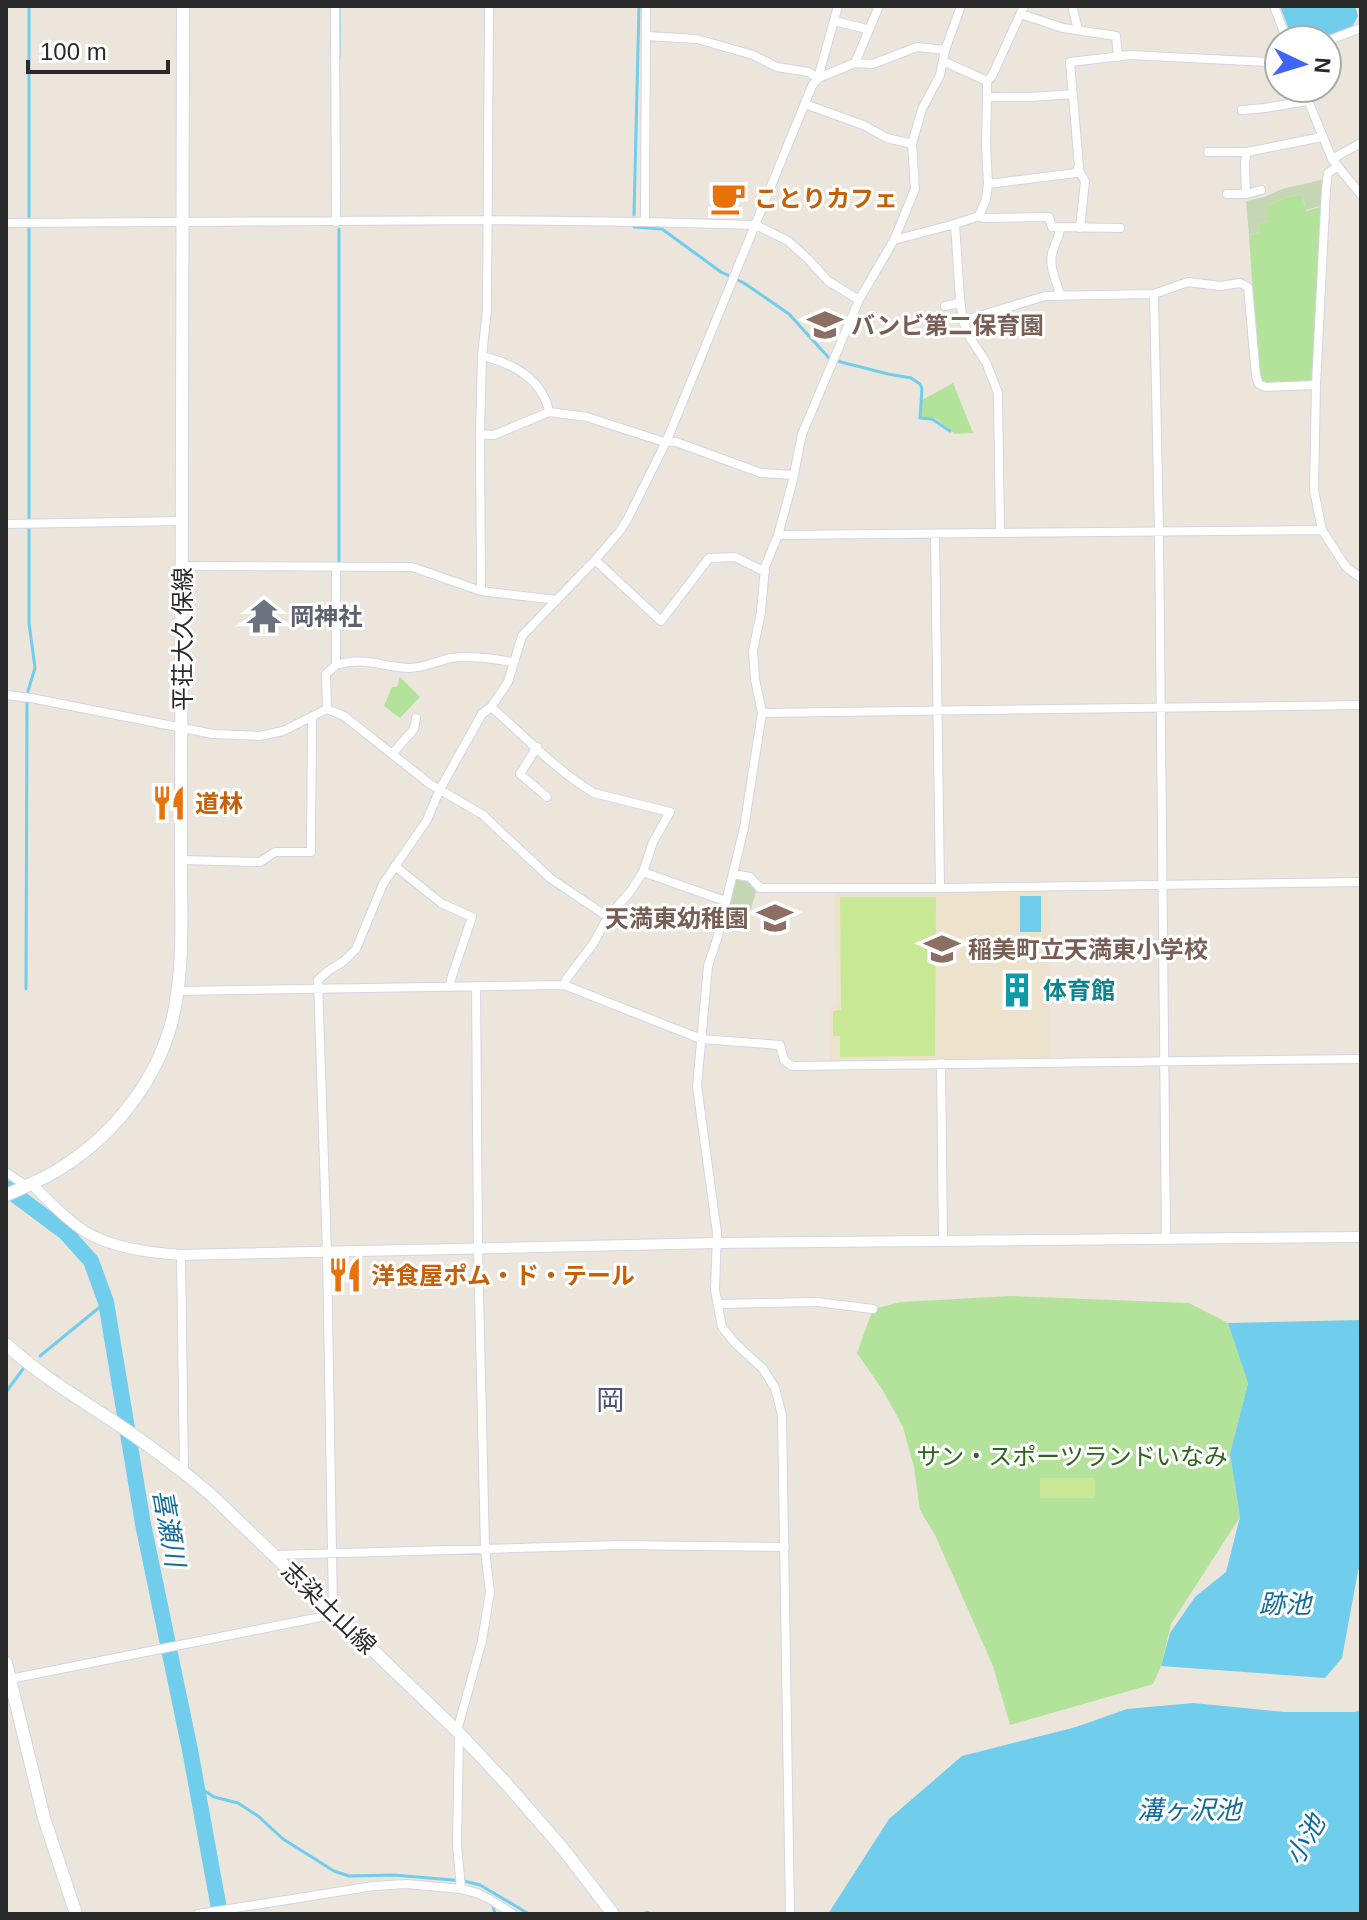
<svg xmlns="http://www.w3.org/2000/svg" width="1367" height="1920" viewBox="0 0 1367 1920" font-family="Arial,'Noto Sans JP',sans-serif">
	<rect width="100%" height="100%" fill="#ece5dc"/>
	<!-- education -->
	<path fill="#ede2cc" d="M1048,890L1051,1059L976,1058L830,1062L829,1009L836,1004L835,893Z"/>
	<!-- green -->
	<path fill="#b3e29a" d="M1302,194L1306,211L1324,206L1313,382L1266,384L1262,383L1258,371L1249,235L1259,232L1258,224L1268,221V205L1287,197Z
		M953,383L973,433L955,434L935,418L921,417L922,400Z
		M400,677L420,697L400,718L384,706L392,687H397Z
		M1011,1296L1189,1303L1228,1323L1248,1383L1230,1454L1240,1517L1171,1624L1161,1666L1153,1684L1010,1725L993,1666L935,1535L920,1510L914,1467L903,1427L882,1389L857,1353L873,1309L901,1302Z"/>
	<!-- cemetery -->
	<path fill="#c5d6b4" d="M1325,179L1324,205L1306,210L1302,194L1287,197L1268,205V221L1258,224L1259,232L1249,235L1246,201L1264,197L1282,189Z
		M734,879C745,879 751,882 756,892L749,916L726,913Z"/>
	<!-- pitch -->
	<path fill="#c7e996" d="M840,897H936L935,1056L840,1057V1036H833V1011L841,1010Z
		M1040,1478H1095V1498H1040Z"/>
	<!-- water -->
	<path fill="#71cdec" d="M1280,6H1355L1358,16L1352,27L1317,40H1293Z
		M1020,896H1041V932H1020Z
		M1361,1320V1564L1358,1571L1342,1658L1325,1678L1161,1666L1170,1633L1195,1597L1226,1572L1240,1517L1230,1454L1248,1383L1228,1323Z
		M1193,1703L1284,1712H1353L1361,1711V1914H828L889,1819L962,1756L1076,1727L1127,1709Z"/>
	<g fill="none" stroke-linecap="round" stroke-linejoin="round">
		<!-- stream -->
		<path stroke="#71cdec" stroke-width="3" d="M339,57V6
			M634,215L639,6
			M634,227L662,229L721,272L744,283L789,314L829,358
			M339,229V565
			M837,361L888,374L911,378L920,384L922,389L920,418L932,419L950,431
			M26,989L27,703L28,691L35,668L29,623V6
			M40,1356L106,1302
			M6,1392L23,1369
			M197,1786L214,1797L238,1803L258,1816L283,1839L334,1871L349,1876L394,1875L464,1881L480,1885L529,1914
			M492,1902L495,1914
			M643,1914L647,1912L651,1914"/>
		<!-- river -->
		<path stroke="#71cdec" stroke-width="16" d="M6,1188L65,1232L91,1261L106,1302L143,1524L190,1750L220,1914"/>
		<!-- minor casing -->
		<g stroke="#d2d5e3" stroke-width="10">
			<path id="minor" d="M335,6L336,222
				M1072,6L1078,29
				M1274,6L1287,40
				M1021,14L1063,28L1116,36L1118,57
				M834,21L867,29
				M646,36L697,39L753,55L777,67L808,72L818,78L855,63L873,64L917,47L945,50
				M1327,41L1361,28
				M943,61L987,81V97H1030L1073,94
				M855,63L879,6
				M987,81L992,76L1024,6
				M1303,88L1332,159L1361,195
				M987,97L986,145L988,184
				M805,104L863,125L887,138L912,144
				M1242,110L1265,108L1307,101
				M1208,152H1247L1322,137
				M1332,159L1361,143
				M1337,167L1328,173L1326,189L1316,385L1314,490L1322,530L1346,567L1361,578
				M1078,169L1085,181L1080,228
				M1227,194H1246L1261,190
				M1246,194L1245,162L1247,152
				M979,216L983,218L1049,217L1052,227L1120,228
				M645,222L646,6
				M6,223L488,220L645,222L756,225L788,241L809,260L828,281L859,300
				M894,240L955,224
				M1154,294L1159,531L1166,1239
				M1060,295C1057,283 1049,267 1052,254C1054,245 1059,238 1060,228
				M945,306L955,304L960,301
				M963,321L1045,296L1154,294L1188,282L1220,286L1240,283L1248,287L1256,376L1259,384L1265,387L1316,385
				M482,356C512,363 543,379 549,412
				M480,434L494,435L549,412L587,417L661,441L676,442L761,473L793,475
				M6,524L182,521
				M1000,533L998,393L986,362L970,338L963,321L960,299L955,224L979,216L986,199L988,184L1076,173L1079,166L1070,62L1130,55L1268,62L1279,59
				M935,534L940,888
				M778,535L1322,530
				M595,560L661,621L709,558L735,557L765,572
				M182,566L412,567L481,591L557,600
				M481,591L480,434L482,356L487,310L489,6
				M336,665C364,656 382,667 409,668C424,668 437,661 451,658C471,655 493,659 513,662
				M6,695L31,698L213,734L260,736L283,731L327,709L344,716L430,784L483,815L550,878L608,917
				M491,707C525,736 555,770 594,793L670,812L653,842L643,872
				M327,709L326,674L336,665V567
				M762,713L1361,705
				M537,747L520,774L547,797
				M392,754L414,729L416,718
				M181,860L260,862L275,852H311L312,717
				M395,866L441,903L472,917L451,979L450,987
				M733,874L750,877L760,888H940L1361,882
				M564,985L567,978L593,944L608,917L630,892L643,872L725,901
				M177,991L564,985L701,1039L780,1045L784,1060L792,1066L1361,1059
				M941,1063L943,1241
				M6,1172L27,1186
				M181,1255L184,1472
				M718,1304L817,1302L873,1309
				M274,1555L620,1545L785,1547
				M333,1611L327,1252L318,980L328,971L344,961L356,949L383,884L427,820L440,789L482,714L491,707L508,682L522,636L595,560L620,531L628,518L667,440L812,86L818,78L838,6
				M10,1679L336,1614
				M457,1731L482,1641L490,1592L485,1550L478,1248L476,987
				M459,1734L457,1844L461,1889
				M198,1914L374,1886L407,1884L461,1889L477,1893L491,1900L513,1914
				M790,1914L782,1415L775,1388L763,1369L734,1342L722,1327L715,1290L717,1233L697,1086L708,966L717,939L744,828L762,713L755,679L753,651L761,612L765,567L778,535L792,484L802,434L859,300L894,240L915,189L912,144L922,109L940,75L945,50L961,6"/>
		</g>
		<!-- tertiary casing -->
		<g stroke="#d2d5e3" stroke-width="12">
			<path id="tertiary" d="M32,1184C47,1200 70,1223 89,1234C115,1248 151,1253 181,1255L717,1243L1361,1237"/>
		</g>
		<!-- secondary casing -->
		<g stroke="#d2d5e3" stroke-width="14">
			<path id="secondary" d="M6,1195C25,1187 44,1179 61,1168C117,1133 163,1073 175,1007C184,959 181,909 181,860L183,6
				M6,1344C38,1374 77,1397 113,1421C146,1443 178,1467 209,1493L457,1731L504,1781L564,1850L613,1914
				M6,1663L44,1818L76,1914"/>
		</g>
		<!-- minor -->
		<use href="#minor" stroke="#fff" stroke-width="8"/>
		<!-- tertiary -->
		<use href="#tertiary" stroke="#fff" stroke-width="10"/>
		<!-- secondary -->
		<use href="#secondary" stroke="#fff" stroke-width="12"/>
	</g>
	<!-- icons -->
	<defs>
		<g id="cafe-bare" transform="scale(2.76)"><path d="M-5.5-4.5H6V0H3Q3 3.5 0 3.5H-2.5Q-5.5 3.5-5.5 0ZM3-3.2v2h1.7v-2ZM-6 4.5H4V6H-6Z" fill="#e8710a" stroke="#fff" stroke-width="2.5" paint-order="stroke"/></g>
		<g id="school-bare" transform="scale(2.76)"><path d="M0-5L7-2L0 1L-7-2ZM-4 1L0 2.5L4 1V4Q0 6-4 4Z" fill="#8d6e63" stroke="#fff" stroke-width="2.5" paint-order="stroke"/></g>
		<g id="temple-bare" transform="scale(2.76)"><path d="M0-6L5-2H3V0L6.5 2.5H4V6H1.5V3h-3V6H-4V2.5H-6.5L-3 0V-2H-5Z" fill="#6b7280" stroke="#fff" stroke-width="2.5" paint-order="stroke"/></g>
		<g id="restaurant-bare" transform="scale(2.76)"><path d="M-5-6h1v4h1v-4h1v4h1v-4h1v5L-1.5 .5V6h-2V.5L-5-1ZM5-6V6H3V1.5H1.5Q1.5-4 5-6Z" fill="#e8710a" stroke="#fff" stroke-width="2.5" paint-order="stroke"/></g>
		<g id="building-bare" transform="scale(2.76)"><path d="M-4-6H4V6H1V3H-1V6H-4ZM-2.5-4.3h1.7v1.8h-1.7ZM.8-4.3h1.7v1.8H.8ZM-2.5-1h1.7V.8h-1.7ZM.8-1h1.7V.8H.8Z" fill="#0f9aa8" stroke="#fff" stroke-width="2.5" paint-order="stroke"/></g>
	</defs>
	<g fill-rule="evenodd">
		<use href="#cafe-bare" x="728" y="198"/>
		<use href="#school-bare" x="825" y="325"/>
		<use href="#temple-bare" x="264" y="616"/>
		<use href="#restaurant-bare" x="169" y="803"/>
		<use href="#school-bare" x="775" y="918"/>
		<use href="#school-bare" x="942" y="949"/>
		<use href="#building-bare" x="1017" y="990"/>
		<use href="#restaurant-bare" x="345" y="1275"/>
	</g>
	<g text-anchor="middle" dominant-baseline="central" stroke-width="6" stroke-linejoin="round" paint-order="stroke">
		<!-- food labels -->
		<g font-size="24" font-weight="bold" fill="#c56008" stroke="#fff" text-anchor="start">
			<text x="754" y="198">ことりカフェ</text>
			<text x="195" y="803">道林</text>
			<text x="371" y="1275">洋食屋ポム・ド・テール</text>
		</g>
		<!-- education labels -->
		<g font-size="24" font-weight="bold" fill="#785e54" stroke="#fff" text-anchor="start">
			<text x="851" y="325">バンビ第二保育園</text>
			<text x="749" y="918" text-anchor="end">天満東幼稚園</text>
			<text x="968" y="949">稲美町立天満東小学校</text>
		</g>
		<!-- worship labels -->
		<g font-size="24" font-weight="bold" fill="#5b616d" stroke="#fff" text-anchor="start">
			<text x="290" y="616">岡神社</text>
		</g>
		<!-- street labels -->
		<g font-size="24" fill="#2a2a2a" stroke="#fff">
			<text transform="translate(182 639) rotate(-90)">平荘大久保線</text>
			<text transform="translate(329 1608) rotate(44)">志染土山線</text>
		</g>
		<!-- culture labels -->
		<g font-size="24" font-weight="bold" fill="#0d838f" stroke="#fff" text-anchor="start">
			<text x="1043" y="990">体育館</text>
		</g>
		<!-- park labels -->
		<g font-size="24" fill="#2c661b" stroke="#fff">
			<text x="1072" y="1456">サン・スポーツランドいなみ</text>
		</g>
		<!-- water labels -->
		<g font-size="26" font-style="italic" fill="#106b99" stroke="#fff">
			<text transform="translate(169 1528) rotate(80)">喜瀬川</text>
			<text x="1285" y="1604">跡池</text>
			<text x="1189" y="1810">溝ヶ沢池</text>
			<text transform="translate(1305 1840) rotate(-60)">小池</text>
		</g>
		<!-- quarter labels -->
		<g font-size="28" fill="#4b547a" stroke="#fff">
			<text x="610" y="1400">岡</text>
		</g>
	</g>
	<!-- border -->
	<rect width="1367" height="1920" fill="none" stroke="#2a2a2a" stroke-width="16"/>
	<!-- north arrow -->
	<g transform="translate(1303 64) rotate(94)"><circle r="38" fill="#ffffff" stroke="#aaaaaa" stroke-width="2"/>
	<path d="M0-6L14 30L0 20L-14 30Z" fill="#3f64f6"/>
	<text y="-12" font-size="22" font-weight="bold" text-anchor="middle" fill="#2a2a2a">N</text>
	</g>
	<!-- scale -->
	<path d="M28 60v12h140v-12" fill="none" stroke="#2a2a2a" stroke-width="4"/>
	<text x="40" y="60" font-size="24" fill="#2a2a2a" stroke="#ffffff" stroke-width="6" paint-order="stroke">100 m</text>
</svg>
